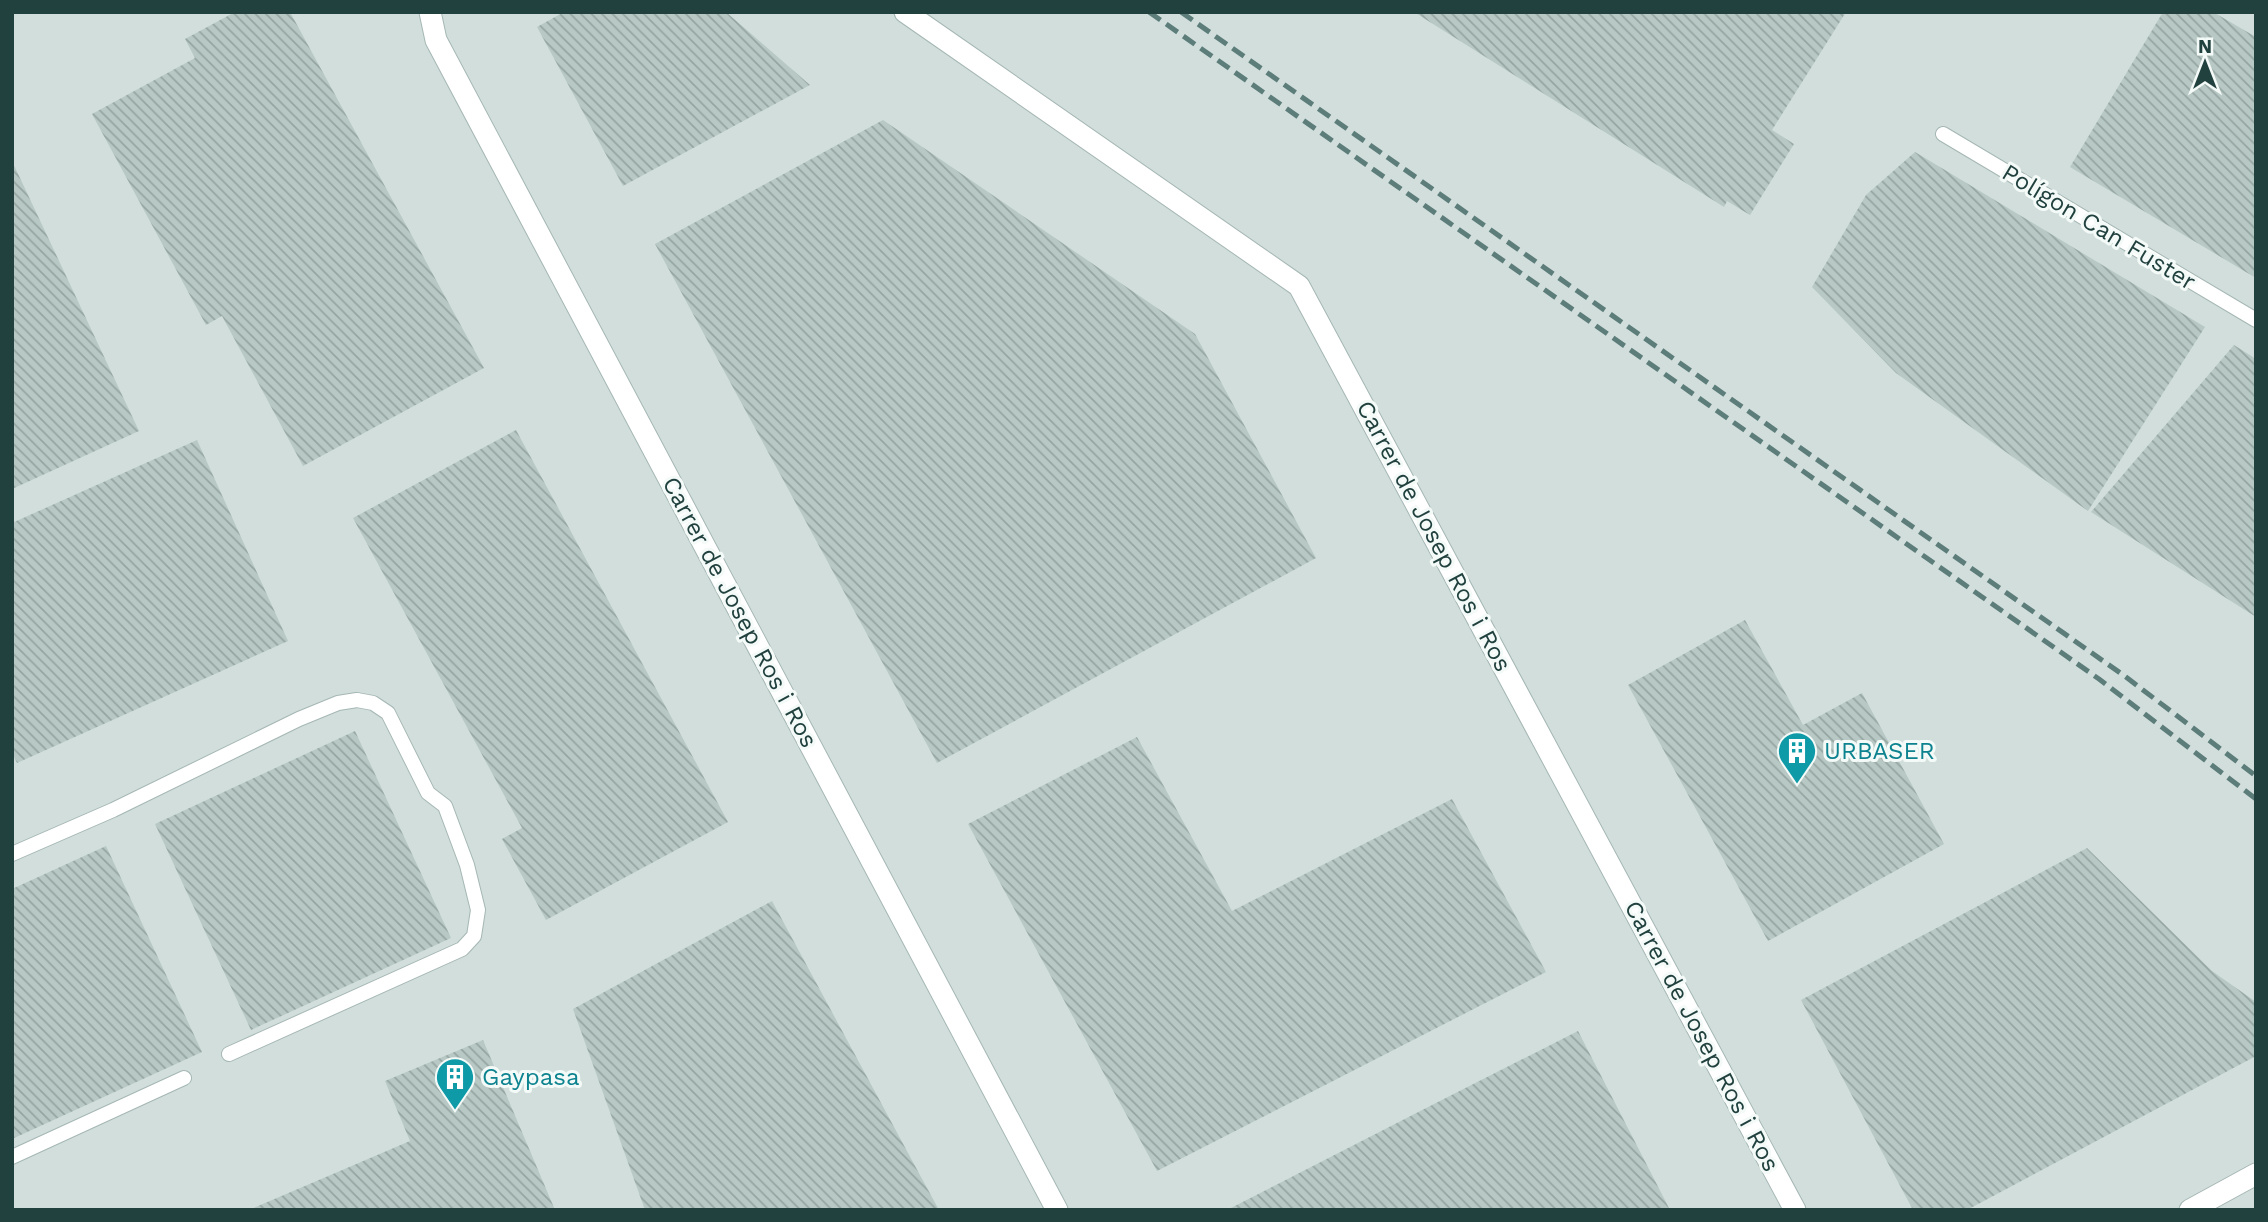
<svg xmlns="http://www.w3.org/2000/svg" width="2268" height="1222" viewBox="0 0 2268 1222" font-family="'Work Sans',sans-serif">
	<defs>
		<pattern id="building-back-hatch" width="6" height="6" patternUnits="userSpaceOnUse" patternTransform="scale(1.75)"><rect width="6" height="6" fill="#b8c9c5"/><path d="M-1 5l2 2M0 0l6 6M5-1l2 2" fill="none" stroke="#95a5a1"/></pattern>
	</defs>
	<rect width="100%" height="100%" fill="#e3eeeb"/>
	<!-- built -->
	<path fill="#d1dedb" d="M12,12H2256V1210H12Z"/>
	<!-- building -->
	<path fill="url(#building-back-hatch)" d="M235,12H290L484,368L303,466L222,316L206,325L92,114L195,58L185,39Z
		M564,12H726L810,85L623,186L537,27Z
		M1414,12H1846L1772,130L1794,144L1750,215L1727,201L1724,207Z
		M2163,12H2213L2256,37V278L2070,167Z
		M883,120L1195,334L1316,558L937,763L655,244Z
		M1915,152L2205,327L2088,511L1896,373L1812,287L1866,195Z
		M12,161L139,431L12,489Z
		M2234,345L2256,359V617L2091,512Z
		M516,430L728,822L546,920L502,839L522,828L353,518Z
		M197,440L288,641L17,763L12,753V523Z
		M1745,620L1803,725L1862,693L1944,844L1768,941L1628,685Z
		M355,731L451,938L251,1030L155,824Z
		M1137,737L1232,911L1452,799L1546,972L1157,1171L968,824Z
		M106,846L202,1052L12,1139V889Z
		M2087,848L2212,971L2256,1002V1056L1967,1210H1913L1801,1000Z
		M772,901L921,1177L939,1210H645L573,1009Z
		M1578,1031L1670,1210H1227L1434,1104Z
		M483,1040L555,1210H249L410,1141L385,1081Z"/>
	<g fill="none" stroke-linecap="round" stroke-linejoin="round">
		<!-- lane casing -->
		<g stroke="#a5b7b4" stroke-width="16">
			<path id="lane" d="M1943,134L2256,320
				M12,854L113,810L299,719L338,703L357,700L373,703L388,713L428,793L445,806L467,865L478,910L474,936L462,949L229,1054
				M12,1157L184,1078"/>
		</g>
		<!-- street casing -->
		<g stroke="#a5b7b4" stroke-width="23">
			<path id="street" d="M430,12L436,40L1057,1210
				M905,12L1299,286L1795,1210
				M2190,1210L2256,1174"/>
		</g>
		<!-- lane -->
		<use href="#lane" stroke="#fff" stroke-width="14"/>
		<!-- street -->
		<use href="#street" stroke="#fff" stroke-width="21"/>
		<!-- rail -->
		<path stroke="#5c7d7a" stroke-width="5" stroke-dasharray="14 7" stroke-linecap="butt" d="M1149,12L2099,679L2256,799
			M1181,12L2126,677L2256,776"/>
	</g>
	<!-- icons -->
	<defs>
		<g id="building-pin" transform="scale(2.0125)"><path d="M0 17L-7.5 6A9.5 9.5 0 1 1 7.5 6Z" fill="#0f9aa8" stroke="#f4faf8"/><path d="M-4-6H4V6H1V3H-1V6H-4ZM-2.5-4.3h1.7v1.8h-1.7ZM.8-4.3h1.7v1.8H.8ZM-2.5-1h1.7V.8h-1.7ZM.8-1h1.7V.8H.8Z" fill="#fff"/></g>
	</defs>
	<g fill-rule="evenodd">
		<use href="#building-pin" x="1797" y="751"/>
		<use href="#building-pin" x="455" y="1077"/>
	</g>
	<g text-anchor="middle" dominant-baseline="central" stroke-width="6" stroke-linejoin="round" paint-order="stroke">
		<!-- street labels -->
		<g font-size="24" fill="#21413f" stroke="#f4faf8">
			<text transform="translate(2099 227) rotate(31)">Polígon Can Fuster</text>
			<text transform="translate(1434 536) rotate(62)">Carrer de Josep Ros i Ros</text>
			<text transform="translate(740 612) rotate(62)">Carrer de Josep Ros i Ros</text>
			<text transform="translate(1702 1036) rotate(62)">Carrer de Josep Ros i Ros</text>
		</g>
		<!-- culture labels -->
		<g font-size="24" fill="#0d838f" stroke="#f4faf8" text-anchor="start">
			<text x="1824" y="751">URBASER</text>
			<text x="482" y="1077">Gaypasa</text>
		</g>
	</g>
	<!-- border -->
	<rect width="2268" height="1222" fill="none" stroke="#21413f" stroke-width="28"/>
	<!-- north arrow -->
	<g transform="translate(2205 63)" stroke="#f4faf8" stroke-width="5" paint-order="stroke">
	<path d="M0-5L12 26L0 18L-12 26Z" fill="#21413f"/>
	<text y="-10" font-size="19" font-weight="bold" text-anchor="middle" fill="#21413f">N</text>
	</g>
</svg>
